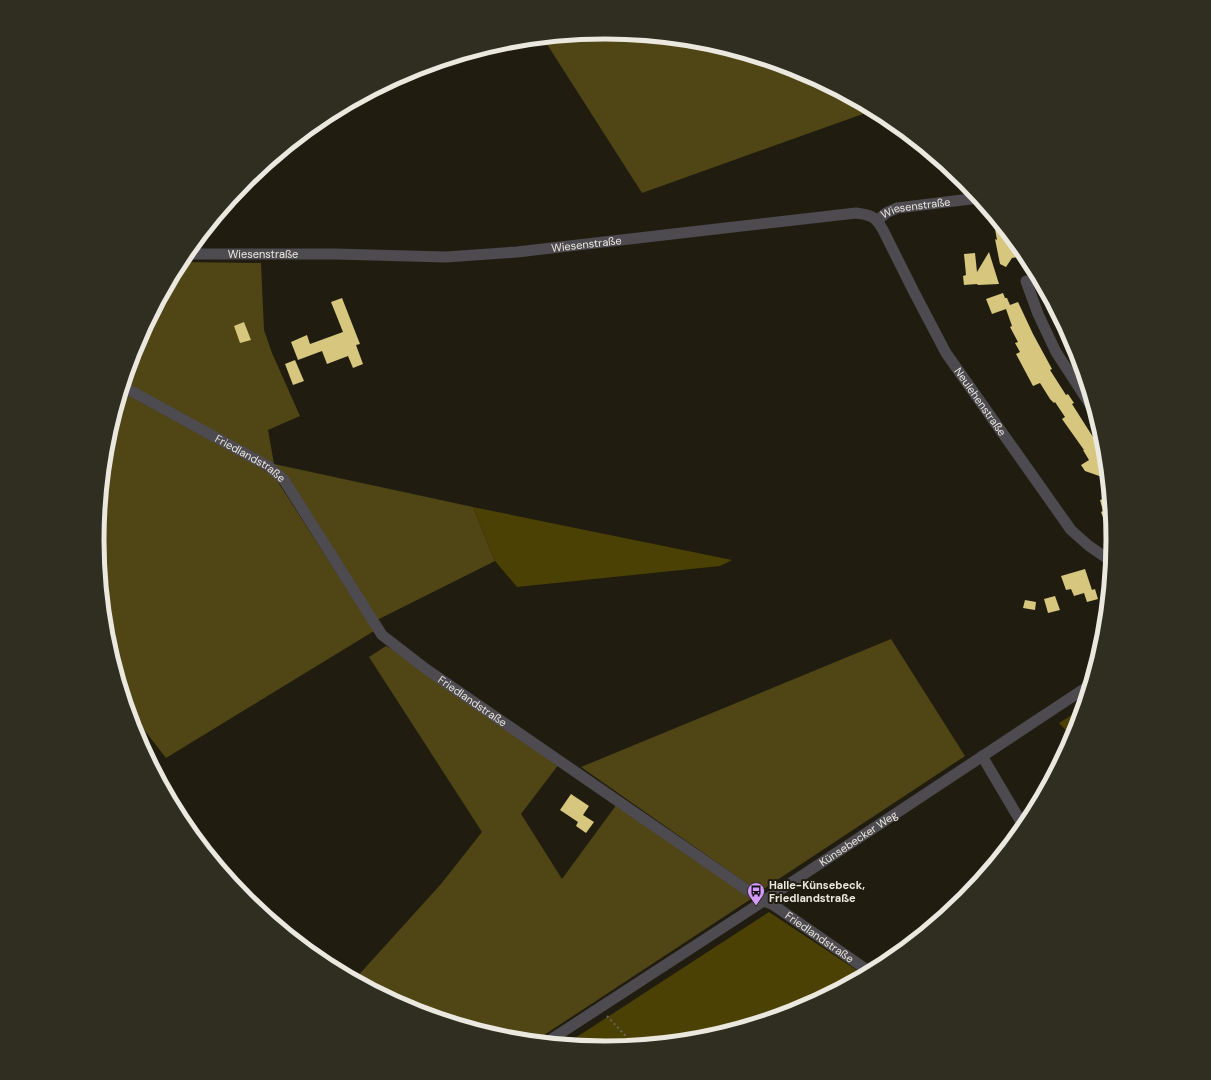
<svg xmlns="http://www.w3.org/2000/svg" width="1211" height="1080" viewBox="0 0 1211 1080" font-family="'DM Sans',sans-serif">
	<rect width="100%" height="100%" fill="#201d10"/>
	<!-- green -->
	<path fill="#4f4515" d="M606,32L705,42L800,71L874,110L642,193L543,38Z
		M181,262L261,263L264,330L272,353L300,416L268,430L274,464L473,507L495,561L377,620L288,478L125,382L136,345Z
		M122,392L257,465L276,479L374,631L166,758L128,709L107,639L98,540L107,441Z
		M891,639L965,756L759,892L581,767Z
		M386,646L426,669L559,764L521,814L562,879L617,804L751,899L535,1041L506,1038L411,1009L355,979L441,884L482,832L369,657Z"/>
	<!-- forest -->
	<path fill="#4c4104" d="M473,507L732,560L720,566L517,587L495,561Z
		M1083,708L1075,735L1073,738L1059,723Z
		M769,912L864,975L800,1009L704,1038L605,1048L566,1044Z"/>
	<!-- building -->
	<path fill="#d6c67e" d="M1003,227L1015,242L1018,257L1012,258L1006,267L1000,264L995,239L997,240L995,229Z
		M989,252L999,284L978,285L977,284L964,285L963,276L966,275L964,254L975,253L977,272Z
		M1003,293L1005,298H1007L1010,305L1018,302L1033,334L1052,369L1050,370L1066,395L1068,394L1074,403L1072,404L1093,437L1095,436L1104,448L1105,453L1100,455L1102,477L1085,471L1081,465L1089,460L1083,450H1084L1062,419L1065,417L1055,402L1054,403L1050,399L1040,383L1033,386L1016,354L1020,352L1015,343L1018,342L1010,327L1012,326L1006,309L992,314L986,299Z
		M342,298L360,344L356,345L363,364L353,368L348,356L327,364L322,351L298,360L291,342L307,335L310,344L343,332L331,302Z
		M244,322L251,340L240,343L234,326Z
		M295,360L304,381L293,385L285,364Z
		M1109,497L1113,535L1110,536L1101,512L1103,511L1100,500Z
		M1085,569L1092,590L1095,589L1098,599L1087,602L1084,593L1074,596L1071,589L1066,590L1061,576Z
		M1055,596L1060,610L1048,613L1044,599Z
		M1025,600L1036,602L1035,610L1023,608Z
		M571,794L589,806L583,815L594,822L586,833L576,826L578,822L560,810Z"/>
	<g fill="none" stroke-linecap="round" stroke-linejoin="round">
		<!-- path -->
		<path stroke="#69675b" stroke-width="2" stroke-dasharray="2 3" stroke-linecap="butt" d="M1028,258L1030,268L1029,272
			M607,1016L634,1045"/>
		<!-- minor -->
		<g stroke="#4d4a50" stroke-width="11">
			<path id="s1" d="M878,220L886,213L897,208L979,198"/>
			<path id="s2" d="M186,254H335L446,257L517,252L856,213C871,215 875,216 883,230L914,292L946,353L1071,530L1089,546L1111,561"/>
			<path d="M1026,281L1038,314L1056,352L1095,412"/>
			<path id="s3" d="M124,387L268,466L284,480L382,635L426,669L763,901L772,904L870,972"/>
			<path d="M982,756L1024,827"/>
			<path id="s4" d="M547,1042L756,906L1090,685"/>
		</g>
	</g>
	<!-- icons -->
	<defs>
		<g id="bus-pin" transform="scale(0.9)"><path d="M0 17L-7.5 6A9.5 9.5 0 1 1 7.5 6Z" fill="#d59bfa" stroke="#201d10"/><path d="M-5-6H5V4H4V6H2V4H-2V6H-4V4H-5ZM-3.5-4V0h7V-4ZM-3.5 1.2v1.5H-2V1.2ZM2 1.2v1.5H3.5V1.2Z" fill="#111"/></g>
	</defs>
	<g fill-rule="evenodd">
		<use href="#bus-pin" x="756" y="891"/>
	</g>
	<g text-anchor="middle" dominant-baseline="central" stroke-width="4" stroke-linejoin="round" paint-order="stroke">
		<!-- street labels -->
		<g font-size="11" fill="#eae8df" stroke="#201d10">
			<text stroke="none"><textPath href="#s1" startOffset="41">Wiesenstraße</textPath></text>
			<text stroke="none"><textPath href="#s2" startOffset="401">Wiesenstraße</textPath></text>
			<text stroke="none"><textPath href="#s2" startOffset="77">Wiesenstraße</textPath></text>
			<text stroke="none"><textPath href="#s2" startOffset="904">Neulehenstraße</textPath></text>
			<text stroke="none"><textPath href="#s3" startOffset="145">Friedlandstraße</textPath></text>
			<text stroke="none"><textPath href="#s3" startOffset="481">Friedlandstraße</textPath></text>
			<text stroke="none"><textPath href="#s4" startOffset="372">Künsebecker Weg</textPath></text>
			<text stroke="none"><textPath href="#s3" startOffset="901">Friedlandstraße</textPath></text>
		</g>
		<!-- poi labels -->
		<g font-size="11" font-weight="bold" fill="#eae8df" stroke="#201d10" text-anchor="start">
			<text x="769" y="885">Halle-Künsebeck,<tspan x="769" dy="13">Friedlandstraße</tspan></text>
		</g>
	</g>
	<!-- crop -->
	<path d="M0 0H1211V1080H0ZM104 540a501 501 0 1 1 1002 0a501 501 0 1 1-1002 0Z" fill="#302d21" fill-rule="evenodd"/>
	<path fill="none" stroke="#eae8df" stroke-width="5" d="M104 540a501 501 0 1 1 1002 0a501 501 0 1 1-1002 0Z"/>
</svg>
